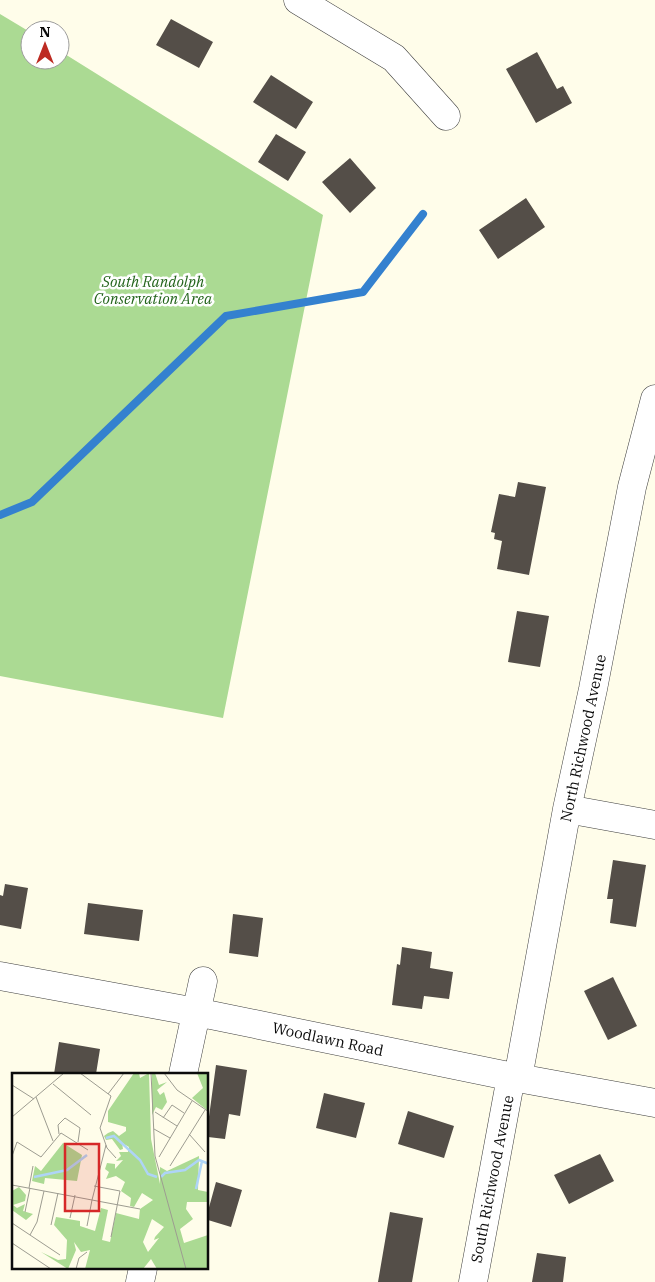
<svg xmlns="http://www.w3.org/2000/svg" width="655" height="1282" viewBox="0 0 655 1282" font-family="'IBM Plex Serif',serif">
	<rect width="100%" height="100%" fill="#fffdea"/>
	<!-- forest -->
	<path fill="#abda93" d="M0,14L30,32V60H60V51L323,215L223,718L0,676Z"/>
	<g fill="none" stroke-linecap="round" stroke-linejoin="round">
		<!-- stream -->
		<path stroke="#3481cf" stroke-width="8" d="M0,515L32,502L226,316L363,292L423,214"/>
	</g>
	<!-- building -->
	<path fill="#544e48" d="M171,19L213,42L199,68L156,45Z
		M537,52L557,89L563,86L572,103L536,123L506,69Z
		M271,75L313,102L296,129L253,102Z
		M276,134L306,152L288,181L258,162Z
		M350,158L376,188L350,213L322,182Z
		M526,198L545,227L498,259L479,230Z
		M518,482L546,487L529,575L497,569L502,541L494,539L495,533L491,532L499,494L515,497Z
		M517,611L549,616L540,667L508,662Z
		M613,860L646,865L636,927L610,923L613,899H607Z
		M5,884L28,888L21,929L0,925V895L3,896Z
		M88,903L143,910L139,941L84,934Z
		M233,914L263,918L258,957L229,953Z
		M402,947L432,952L430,968L453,972L449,999L424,996L422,1009L392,1005L397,964L400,965Z
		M613,977L637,1026L608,1040L584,991Z
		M59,1042L100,1049L96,1074H54Z
		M216,1065L247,1070L240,1116L229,1114L225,1139L208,1137V1124Z
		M324,1093L365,1103L356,1138L316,1128Z
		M408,1111L454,1126L444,1158L398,1144Z
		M600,1154L614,1181L569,1204L554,1175Z
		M216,1182L242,1190L231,1227L208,1220V1211Z
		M390,1212L423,1218L412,1282H378Z
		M537,1253L566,1257L563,1282H532Z"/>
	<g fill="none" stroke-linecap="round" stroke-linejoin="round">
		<!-- minor casing -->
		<g stroke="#3e3e3e" stroke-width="29">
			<path id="minor" d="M298,0L394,58L446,116
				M567,809L655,825
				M0,976L196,1012L518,1078L655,1103
				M183,1074L203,981
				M518,1078L567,809L593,689L632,487L655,399
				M140,1282L143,1268
				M473,1282L511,1077"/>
		</g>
		<!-- minor -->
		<use href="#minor" stroke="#fff" stroke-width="28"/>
	</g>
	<g text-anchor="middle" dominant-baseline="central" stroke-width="5" stroke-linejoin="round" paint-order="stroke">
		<!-- park labels -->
		<g font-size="15" font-style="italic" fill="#23641b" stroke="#fff">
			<text x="153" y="281">South Randolph<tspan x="153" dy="17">Conservation Area</tspan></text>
		</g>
		<!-- street labels -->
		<g font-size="15" fill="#0b0b0b" stroke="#fff">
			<text transform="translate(583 738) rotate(-78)">North Richwood Avenue</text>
			<text transform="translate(328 1039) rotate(12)">Woodlawn Road</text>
			<text transform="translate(492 1179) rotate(-79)">South Richwood Avenue</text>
		</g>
	</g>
	<!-- overview -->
	<g transform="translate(12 1073)">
		<rect width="196" height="196" fill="#fffdea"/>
		<path d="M122,0H127L128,5L137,0L139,66L148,111V94L155,98L187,83L186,117L196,119V129H175L174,136L181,146L168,156L172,170L196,162V196H145L139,186L131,196H73L78,177L69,179L62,169L64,177L56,196L29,179L46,187L54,186L55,167L42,152L44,144L68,148V153L83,158L89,135L96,137L90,167L98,169L104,140L127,146L128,136L141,127L130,120L122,134L118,133L119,125L109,118L113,109L104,103L94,106L97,99L93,96L95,90L103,91V96L111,87L104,88L109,83L107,79H116L117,74L110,70L111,76L108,77L100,66L94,67L92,63L96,60L101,58L107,63L114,58V54L96,49V38ZM140,146L152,154L143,164L142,167L147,165L136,179L131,169ZM140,0H143L147,12L155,9L145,17L148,22L152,19L155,29L150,37L144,34L140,42ZM185,0H196V38L180,25L191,15ZM51,70L70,82L65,108L33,105L32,111L20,108L23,93L29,98ZM7,114L14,122L13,128L1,132L5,135L13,131L11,138L21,141L14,147L0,137V118Z" fill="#abda93" fill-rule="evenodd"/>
		<path fill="none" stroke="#aed4f7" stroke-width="2.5" d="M94,65L102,63L128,87L136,101L145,104M22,104L55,97L75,82M149,104L153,100L173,97L187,87L197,91M184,116L190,88"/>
		<path fill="none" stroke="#9d9c91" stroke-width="1" d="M68,0L99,23L88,55L95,75L104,85M139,0L143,83L174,196M152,0L165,17L197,39M41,11L79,42M0,12L22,26M96,21L112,0M24,24L41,68M143,39L165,53M0,44L52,0M151,45L160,32L172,40M142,56L158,65M47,61L46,52L53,45L68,55L66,69M177,61L193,79M0,83L5,69L29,84L49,60L76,77M147,84L180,28M158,93L193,37M0,112L128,136M82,113L108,118L99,164M17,115L21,93M80,127L94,72M13,139L18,115M58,145L63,122M0,150L48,182M39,152L46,120M75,153L80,127M18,162L25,149L32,118M0,170L39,196M64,196L67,185L75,179"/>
		<path fill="#d62828" fill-opacity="0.15" stroke="#d62828" stroke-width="2.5" d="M53,71H87V138H53Z"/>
		<rect width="196" height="196" fill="none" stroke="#0b0b0b" stroke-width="2.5"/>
	</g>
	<!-- north arrow -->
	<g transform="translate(45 45)"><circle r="24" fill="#ffffff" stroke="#9d9d9d"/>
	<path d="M0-4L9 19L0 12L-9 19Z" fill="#bd2b22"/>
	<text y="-8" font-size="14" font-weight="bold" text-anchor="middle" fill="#0b0b0b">N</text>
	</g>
</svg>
